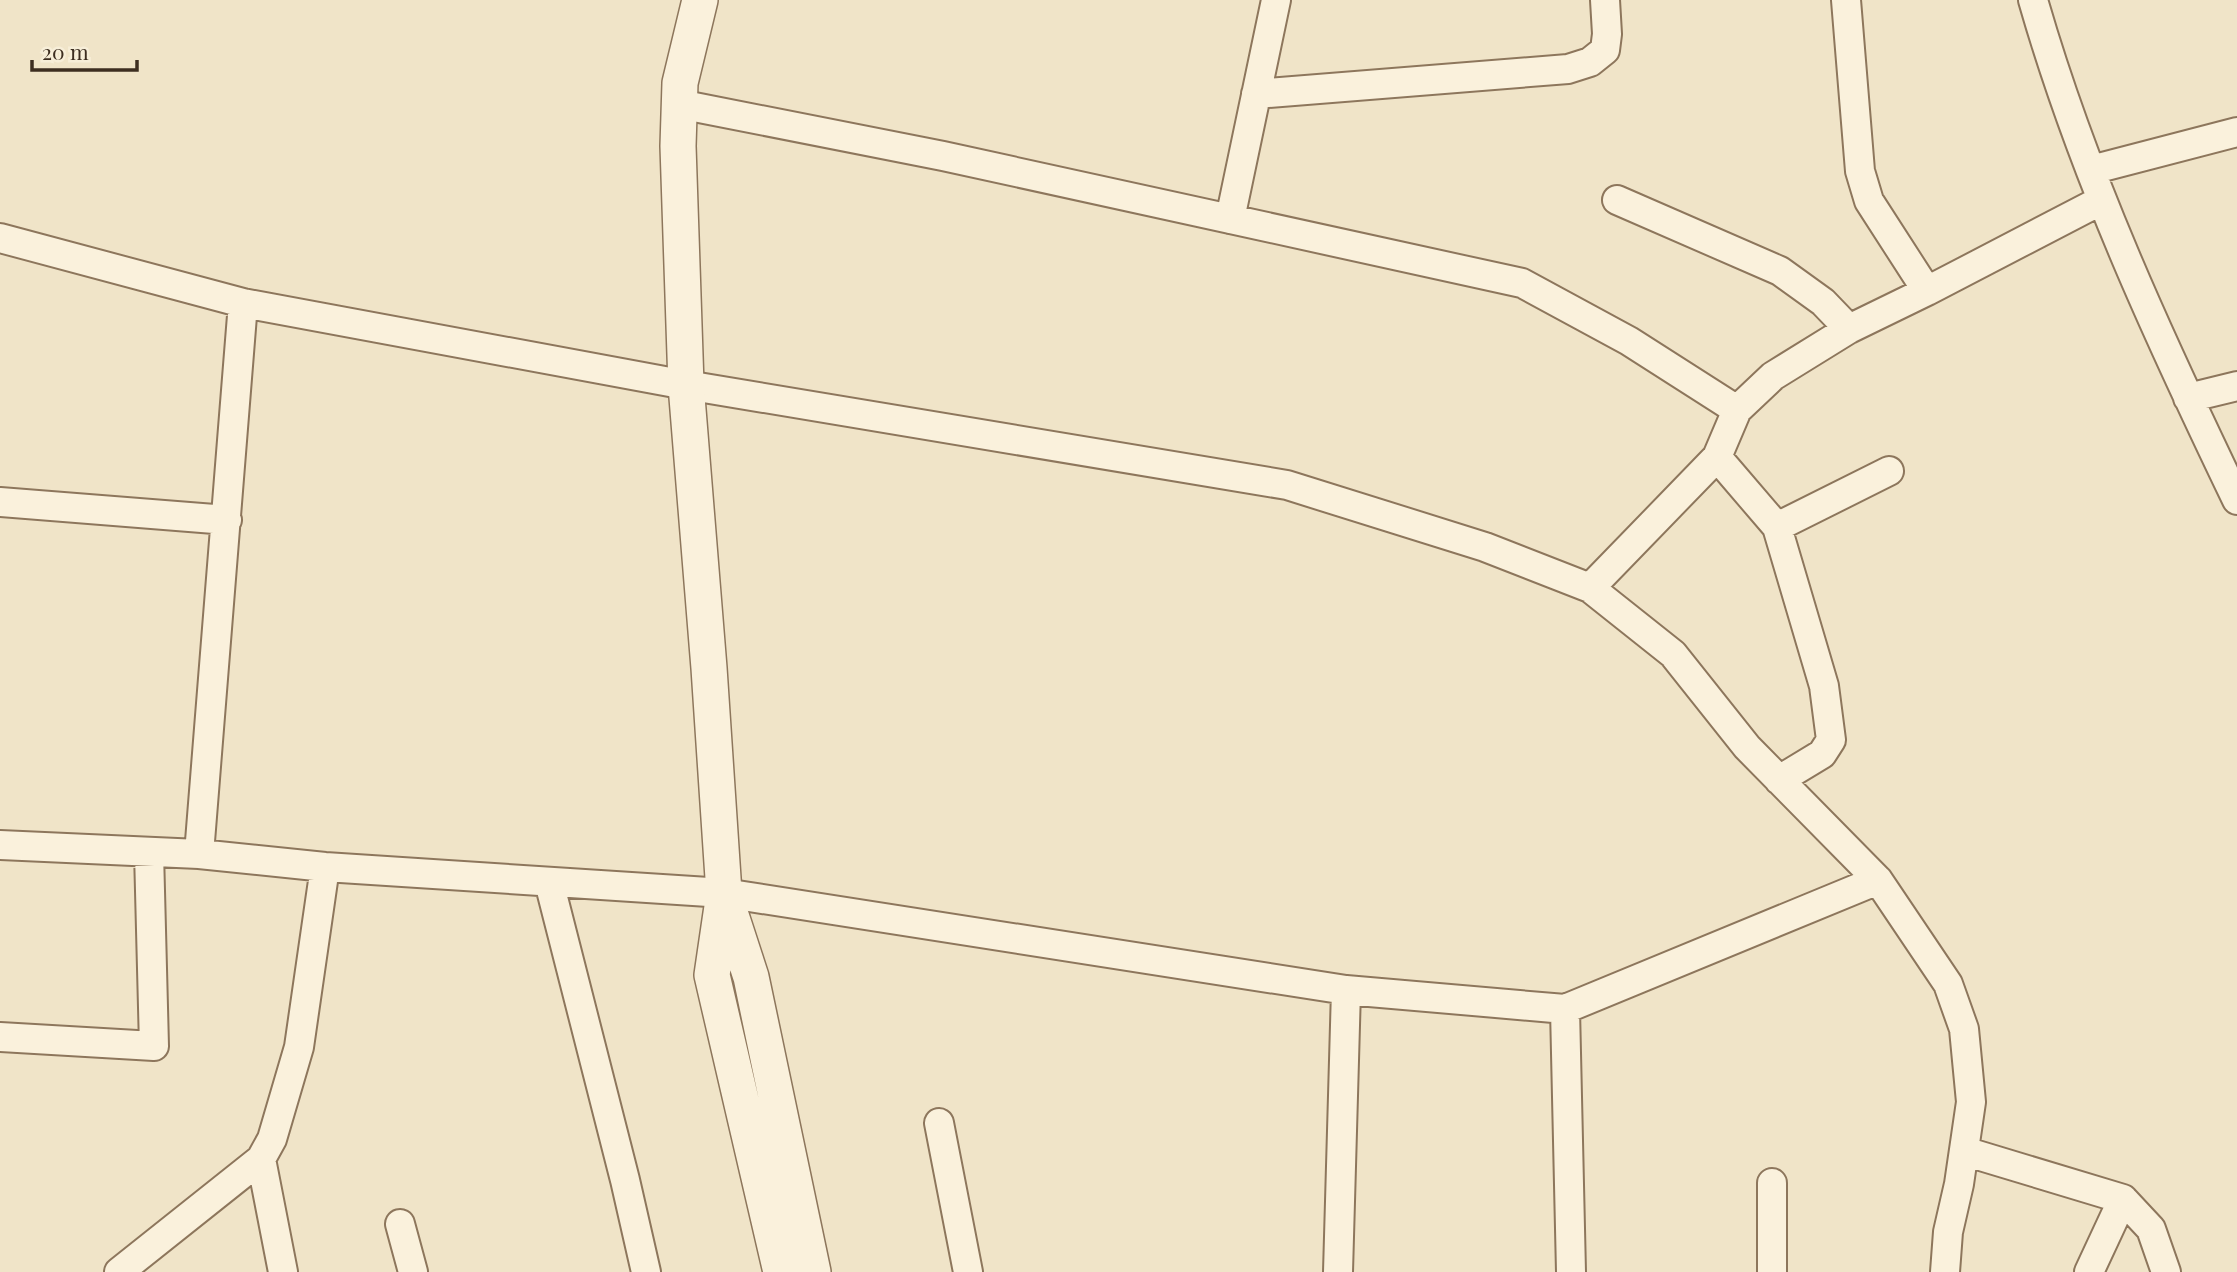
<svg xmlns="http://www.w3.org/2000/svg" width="2237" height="1272" viewBox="0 0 2237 1272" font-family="'Playfair Display',serif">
	<rect width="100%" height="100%" fill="#f0e4c8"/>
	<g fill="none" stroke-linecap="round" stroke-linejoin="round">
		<!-- minor casing -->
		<g stroke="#8d765c" stroke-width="32">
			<path id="minor" d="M1846,0L1860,171L1869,201L1927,291
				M2033,0C2083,174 2159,338 2237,500
				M1256,94L1568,69L1590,62L1605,50L1607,34L1605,0
				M679,104L943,156L1522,283L1629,341L1737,410
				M2091,170L2237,132
				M1617,200L1780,271L1823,302L1849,329
				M1230,219L1276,0
				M0,238L243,303L686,385L1287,485L1485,547L1590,588L1673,654L1747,747L1878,880L1948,984L1964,1029L1971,1102L1959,1184L1948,1232L1945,1272
				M2188,398L2237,386
				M1717,457L1777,527L1889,471
				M0,502L227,520
				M1777,527L1824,686L1831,740L1822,754L1779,780
				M1590,588L1717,457L1737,410L1773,376L1849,329L1927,291L2102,200
				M0,845L199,854L325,867L724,893L1346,990L1565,1009L1878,880
				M199,854L243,303
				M549,882L625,1180L646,1272
				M1565,1009L1571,1272
				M0,1037L154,1046L149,852
				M939,1123L968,1272
				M1964,1151L2123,1199L2151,1229L2166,1272
				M261,1159L283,1272
				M400,1224L413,1272
				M119,1272L261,1159L272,1139L299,1047L325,867
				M1338,1272L1346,990
				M1772,1272V1183
				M2089,1272L2123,1199"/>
		</g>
		<!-- tertiary casing -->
		<g stroke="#8d765c" stroke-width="38">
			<path id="tertiary" d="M700,0L680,83L678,146L686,385L709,668L724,893L712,975L781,1272
				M726,900L751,977L813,1272"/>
		</g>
		<!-- minor -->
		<use href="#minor" stroke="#faf1dc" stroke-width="28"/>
		<!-- tertiary -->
		<use href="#tertiary" stroke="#faf1dc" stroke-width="35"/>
	</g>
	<!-- scale -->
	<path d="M32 60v10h105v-10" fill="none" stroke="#3d2e20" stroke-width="3.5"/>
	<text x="42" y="60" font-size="21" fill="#3d2e20" stroke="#f7eed8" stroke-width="5" paint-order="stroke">20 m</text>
</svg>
